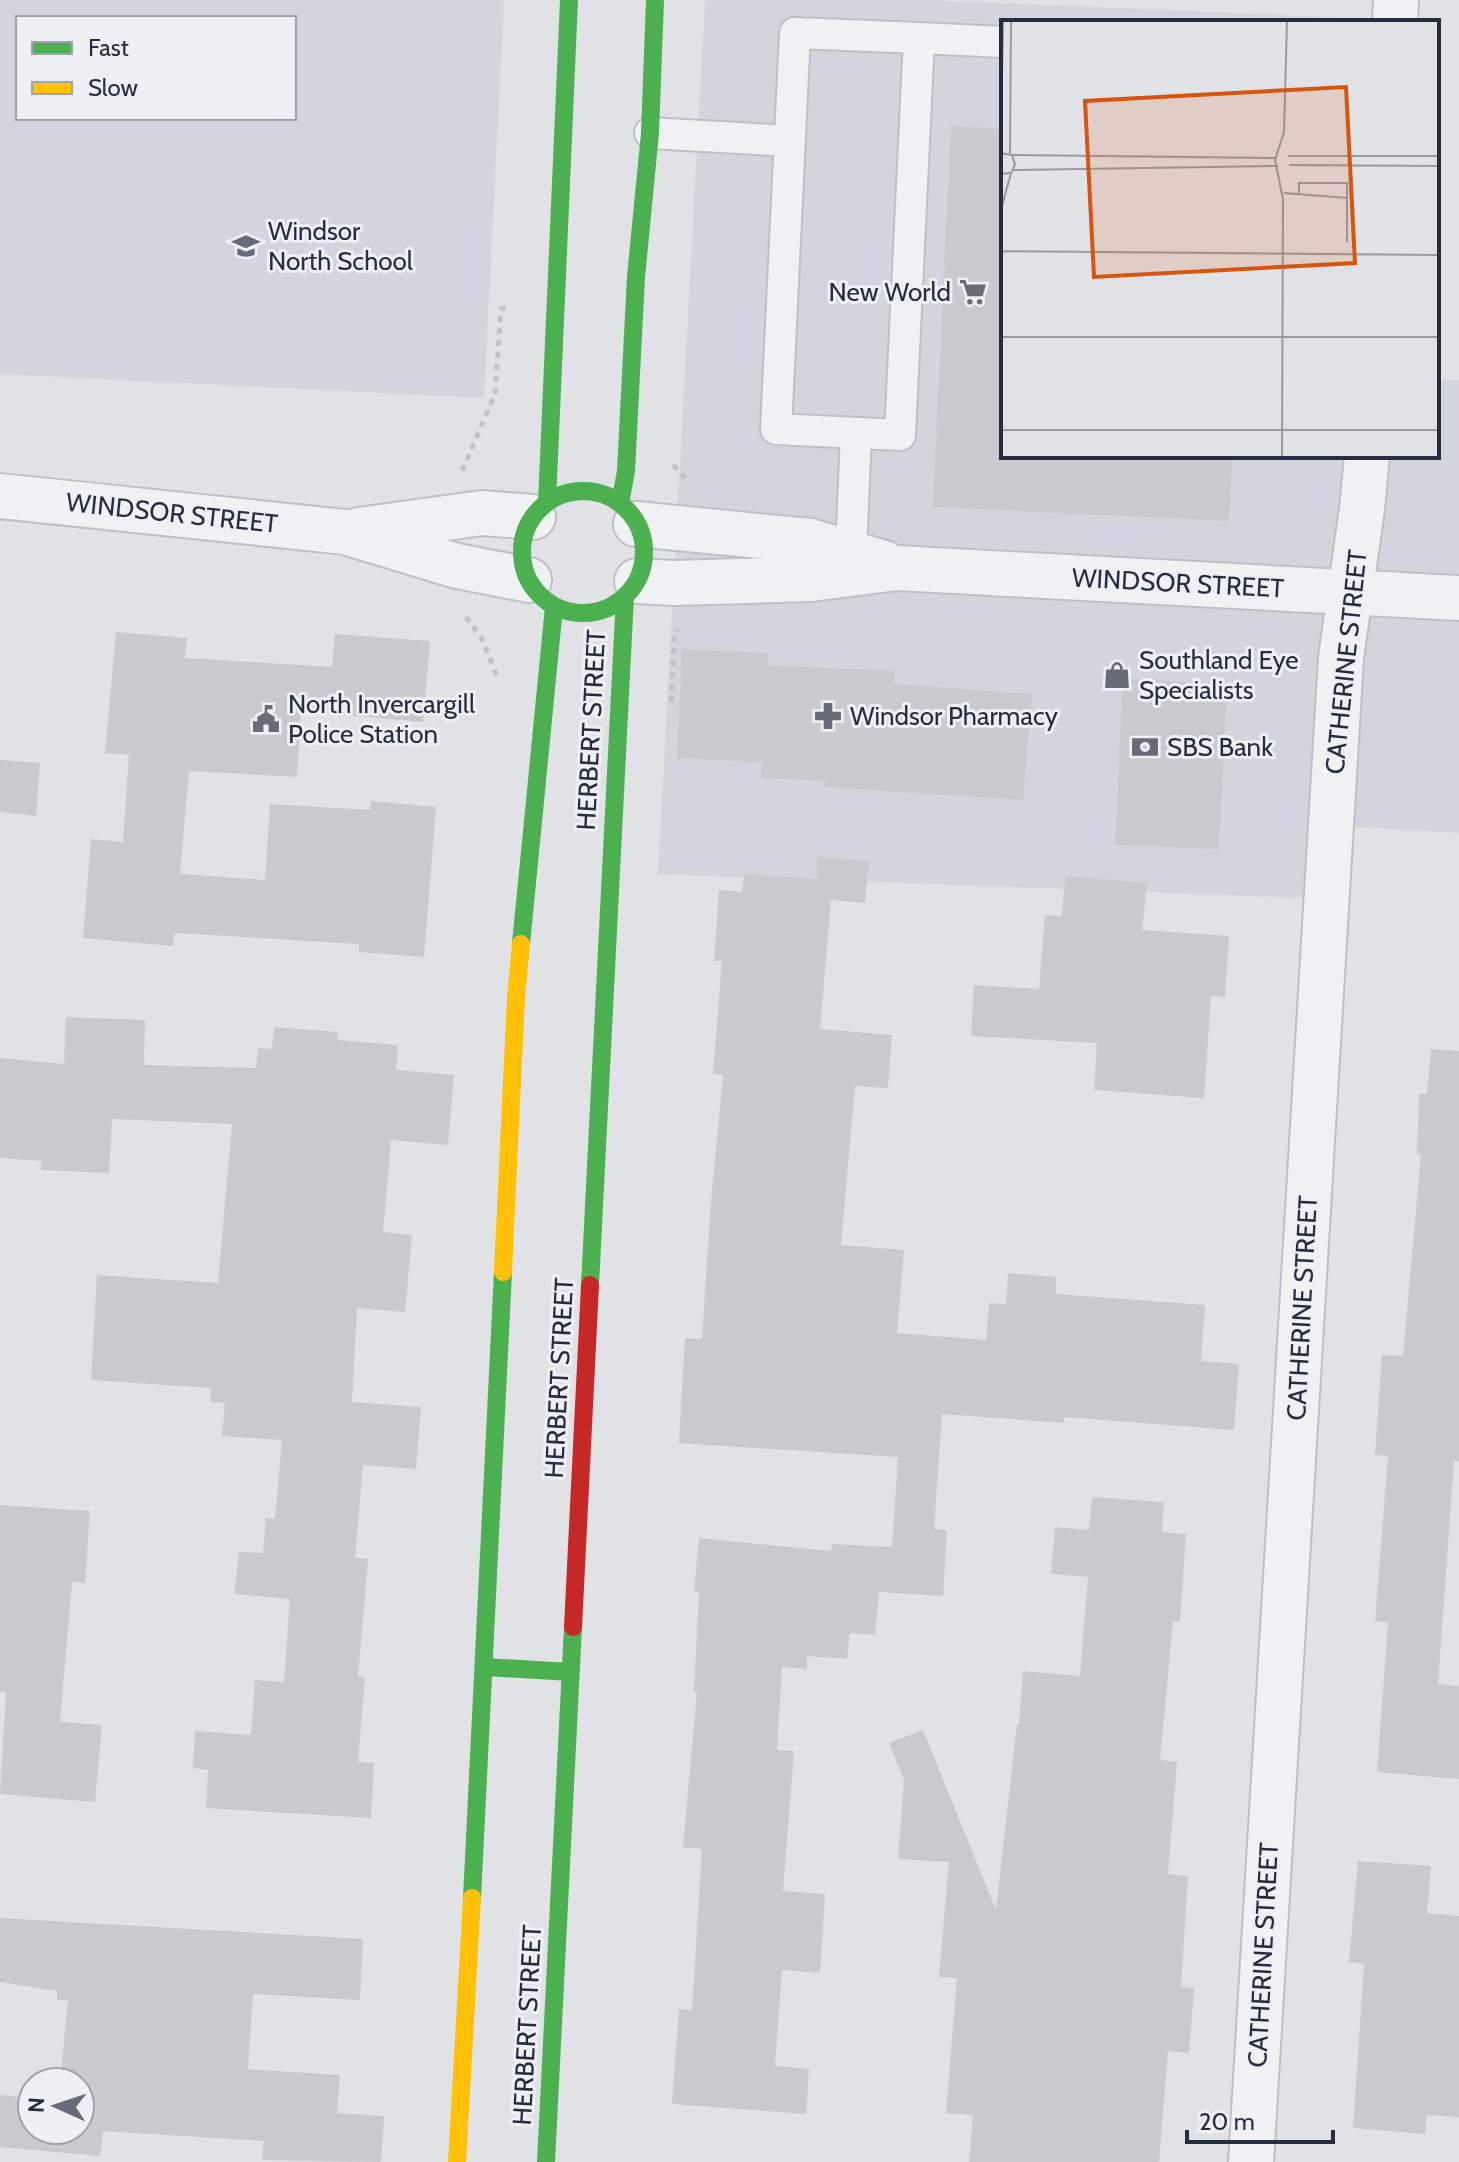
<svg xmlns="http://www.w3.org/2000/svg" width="1459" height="2162" viewBox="0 0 1459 2162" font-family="Cabin,sans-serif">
	<rect width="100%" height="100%" fill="#e1e2e6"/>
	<!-- built -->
	<path fill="#d2d5dd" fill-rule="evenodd" d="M0,0H504L484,398L0,374ZM18,18H294V118H18Z
		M705,0H929L1352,18V22H1003V456H1437V379L1459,380V833L1307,824L1306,898L658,874Z"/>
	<!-- building -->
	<path fill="#c9cace" d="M951,126L1003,129V456H1232L1229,521L933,507Z
		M116,632L187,638L185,658L332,667L335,634L430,641L423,722L301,711L297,777L189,771L180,874L265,880L270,804L370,810L371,801L436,807L424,957L359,952V944L175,933L173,946L83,938L91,839L123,842L129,755L105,753Z
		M682,649L768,653L767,665L894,671V684L1032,694L1023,800L824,787L825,781L761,778L762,762L677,758Z
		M1123,679L1227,684L1219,849L1115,845Z
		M0,760L40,763L36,816L0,812Z
		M818,857L869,861L865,903L831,900L820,1029L892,1035L888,1088L855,1086L841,1245L904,1250L897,1333L986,1340L989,1303L1006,1304L1008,1273L1056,1277V1294L1205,1305L1201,1361L1239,1364L1234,1430L1064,1417V1423L942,1414L934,1529L947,1530L943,1596L879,1592L875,1635L850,1633L847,1659L807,1656V1669L782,1667L777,1750L794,1751L783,1891L825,1894L820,1973L782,1970L775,2066L809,2069L806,2114L672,2104L679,2009L692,2010L702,1849L683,1847L697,1692H694L699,1592L694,1591L699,1538L831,1551L832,1544L892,1547L898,1457L679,1443L685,1338L702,1339L711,1201L723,1075L713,1074L722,961H714L719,890L742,892L744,874L816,879Z
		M1065,876L1147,883L1142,930L1229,936L1225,997L1211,996L1204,1098L1094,1090L1097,1043L971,1036L974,985L1039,989L1045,915L1062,916Z
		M66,1017L145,1020L144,1065L256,1068L258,1048L272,1049L274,1027L338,1032L337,1040L398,1045L396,1070L454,1075L448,1145L391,1140L383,1232L412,1235L405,1312L357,1308L352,1402L421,1407L416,1469L363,1465L355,1558L368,1559L358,1677H365L358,1762L374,1763L371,1818L206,1808L208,1770L193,1768L195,1731L251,1735L255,1680L284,1682L290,1599L234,1594L239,1552L263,1553L266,1518L275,1519L282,1440L222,1436L225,1403L210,1402L211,1388L91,1380L97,1275L218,1283L232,1124L112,1119L109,1173L41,1170L42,1161L0,1158V1058L64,1064Z
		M1431,1049L1459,1051V1461H1454L1438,1684L1459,1686V1779L1377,1772L1388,1622L1375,1621L1388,1456L1375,1455L1382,1355L1403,1356L1421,1154H1417L1419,1094H1427Z
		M1092,1497L1164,1502L1162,1532L1186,1534L1180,1622L1173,1621L1160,1760L1177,1762L1168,1874L1188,1876L1181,1987L1194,1988L1189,2053L1168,2051L1159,2162H969L973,2115L946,2113L957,1978L939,1977L949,1862L898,1859L904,1780L889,1743L923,1730L996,1910L1017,1724H1019L1023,1671L1080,1676L1088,1577L1051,1574L1055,1527L1089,1530Z
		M0,1505L90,1511L85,1583L72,1582L60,1722L102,1725L95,1802L0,1794L6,1692H0Z
		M1358,1861L1431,1866L1427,1913L1459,1916V2117L1427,2115L1425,2134L1353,2128L1364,1964L1349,1962Z
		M0,1918L363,1939L360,2000L253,1994L248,2069L340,2075L337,2113L384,2116L381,2162L262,2160L264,2141L103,2131L100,2156L0,2147V2095L32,2098V2130H80V2082H60L68,2000H57V1991L0,1982Z"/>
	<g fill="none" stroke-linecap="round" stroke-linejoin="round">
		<!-- lane casing -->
		<g stroke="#bfc0c4" stroke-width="34">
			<path id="lane" d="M795,33L919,38L900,435L776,429Z
				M919,38L1003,42
				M650,133L790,141
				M851,553L856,433"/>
		</g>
		<!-- street casing -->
		<g stroke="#bfc0c4" stroke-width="48">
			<path id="street" d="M1395,22L1396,0
				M0,496L345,532L457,566L529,580
				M636,524L810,541L884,563
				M359,530L482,513L533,517
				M637,581L674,583L811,579L897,568L1459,598
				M1251,2162L1341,658L1362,509L1367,456"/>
		</g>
		<!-- path -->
		<path stroke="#c2c3c8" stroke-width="5" stroke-dasharray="6 6" stroke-linecap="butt" d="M673,465L683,475L686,483
			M462,471L495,394L501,309L509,307
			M466,617L482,639L498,679
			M671,702L675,632L678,629"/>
		<!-- lane -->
		<use href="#lane" stroke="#f0f1f3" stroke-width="30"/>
		<!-- street -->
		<use href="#street" stroke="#f0f1f3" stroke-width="44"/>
		<!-- fast -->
		<path stroke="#4caf50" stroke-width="18" d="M522 552a61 61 0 1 1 122 0a61 61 0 1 1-122 0Z
			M547,503L569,0
			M620,504L626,471L636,277L650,133L655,0
			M521,944L554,607
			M590,1285L625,596
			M485,1667L570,1672
			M472,1898L503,1272
			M546,2162L573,1627"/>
		<!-- slow -->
		<path stroke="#ffc107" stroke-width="18" d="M503,1272L516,998L521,944
			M457,2162L472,1898"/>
		<!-- jam -->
		<path stroke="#c62828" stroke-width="18" d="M573,1627L590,1285"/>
	</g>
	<!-- icons -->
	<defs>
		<g id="school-bare" transform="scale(2.16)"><path d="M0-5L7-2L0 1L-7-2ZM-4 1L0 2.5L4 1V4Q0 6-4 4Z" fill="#686c7a" stroke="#eef0f6" stroke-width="2.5" paint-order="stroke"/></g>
		<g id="supermarket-bare" transform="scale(2.16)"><path d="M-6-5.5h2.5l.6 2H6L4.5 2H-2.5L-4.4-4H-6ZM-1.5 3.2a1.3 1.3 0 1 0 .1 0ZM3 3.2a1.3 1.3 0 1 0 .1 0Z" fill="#686c7a" stroke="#eef0f6" stroke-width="2.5" paint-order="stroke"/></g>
		<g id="shop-bare" transform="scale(2.16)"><path d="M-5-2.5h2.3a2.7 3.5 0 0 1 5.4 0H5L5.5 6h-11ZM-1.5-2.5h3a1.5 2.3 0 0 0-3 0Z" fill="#686c7a" stroke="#eef0f6" stroke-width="2.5" paint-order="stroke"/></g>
		<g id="pharmacy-bare" transform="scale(2.16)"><path d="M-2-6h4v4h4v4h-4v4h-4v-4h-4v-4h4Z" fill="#686c7a" stroke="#eef0f6" stroke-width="2.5" paint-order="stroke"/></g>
		<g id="civic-bare" transform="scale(2.16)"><path d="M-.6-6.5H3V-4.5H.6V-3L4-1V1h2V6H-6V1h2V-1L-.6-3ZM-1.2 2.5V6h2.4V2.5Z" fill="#686c7a" stroke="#eef0f6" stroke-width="2.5" paint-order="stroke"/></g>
		<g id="bank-bare" transform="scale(2.16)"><path d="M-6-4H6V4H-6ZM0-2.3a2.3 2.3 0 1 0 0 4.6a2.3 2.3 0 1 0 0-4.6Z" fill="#686c7a" stroke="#eef0f6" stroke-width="2.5" paint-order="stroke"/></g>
	</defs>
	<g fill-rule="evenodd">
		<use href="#school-bare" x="246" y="246"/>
		<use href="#supermarket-bare" x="973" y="292"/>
		<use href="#shop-bare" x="1117" y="675"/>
		<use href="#pharmacy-bare" x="828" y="716"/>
		<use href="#civic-bare" x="266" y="719"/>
		<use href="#bank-bare" x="1145" y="747"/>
	</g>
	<g text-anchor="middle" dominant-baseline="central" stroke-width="6" stroke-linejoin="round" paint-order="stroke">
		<!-- poi labels -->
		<g font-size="26" fill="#272d40" stroke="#eef0f6" text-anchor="start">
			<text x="268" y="231">Windsor<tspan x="268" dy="30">North School</tspan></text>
			<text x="951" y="292" text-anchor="end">New World</text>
			<text x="1139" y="660">Southland Eye<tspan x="1139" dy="30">Specialists</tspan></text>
			<text x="288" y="704">North Invercargill<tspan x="288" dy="30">Police Station</tspan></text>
			<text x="850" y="716">Windsor Pharmacy</text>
			<text x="1167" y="747">SBS Bank</text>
		</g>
		<!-- street labels -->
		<g font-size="26" fill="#272d40" stroke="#eef0f6">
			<text transform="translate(172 513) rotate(6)">WINDSOR STREET</text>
			<text transform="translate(1178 583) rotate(3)">WINDSOR STREET</text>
			<text transform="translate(1346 662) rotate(-84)">CATHERINE STREET</text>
			<text transform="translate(591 730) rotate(-87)">HERBERT STREET</text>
			<text transform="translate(1302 1308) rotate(-87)">CATHERINE STREET</text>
			<text transform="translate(559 1378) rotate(-87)">HERBERT STREET</text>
			<text transform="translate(1263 1955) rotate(-87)">CATHERINE STREET</text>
			<text transform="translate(527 2025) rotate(-87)">HERBERT STREET</text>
		</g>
	</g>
	<!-- overview -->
	<g transform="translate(1001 20)">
		<rect width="438" height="438" fill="#e1e2e6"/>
		<path fill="none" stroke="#979aa4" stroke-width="2" d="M0,108L2,0M0,133L11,135L14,145L10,153L0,154M9,134L10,0M11,135L275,138M287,136H438M288,145L438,146M12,150L277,146M283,173L346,178V163H298V173M346,178V222M0,231L438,235M0,317H438M0,327L1,186L10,153M0,410H438M281,438L282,179L274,140L283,112L286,0"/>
		<path fill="#d55511" fill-opacity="0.15" stroke="#d55511" stroke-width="4" d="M345,67L354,243L93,257L84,81Z"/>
		<rect width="438" height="438" fill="none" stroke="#272d40" stroke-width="4"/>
	</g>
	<!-- legend -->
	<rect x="16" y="16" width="280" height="104" fill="#eef0f6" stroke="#9ea2ad" stroke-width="2"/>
	<rect x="32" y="42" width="40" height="12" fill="#4caf50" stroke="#9ea2ad" stroke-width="2"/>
	<text x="88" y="56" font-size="24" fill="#272d40">Fast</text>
	<rect x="32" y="82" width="40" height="12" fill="#ffc107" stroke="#9ea2ad" stroke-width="2"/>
	<text x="88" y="96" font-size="24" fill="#272d40">Slow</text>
	<!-- north arrow -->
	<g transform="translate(56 2106) rotate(273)"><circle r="38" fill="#eef0f6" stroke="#9ea2ad" stroke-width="2"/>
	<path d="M0-6L14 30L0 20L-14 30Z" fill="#686c7a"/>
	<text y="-12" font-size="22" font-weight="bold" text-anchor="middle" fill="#272d40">N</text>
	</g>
	<!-- scale -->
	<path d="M1187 2130v12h146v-12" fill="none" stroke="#272d40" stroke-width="4"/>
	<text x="1199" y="2130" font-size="24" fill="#272d40" stroke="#eef0f6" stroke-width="6" paint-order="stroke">20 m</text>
</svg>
